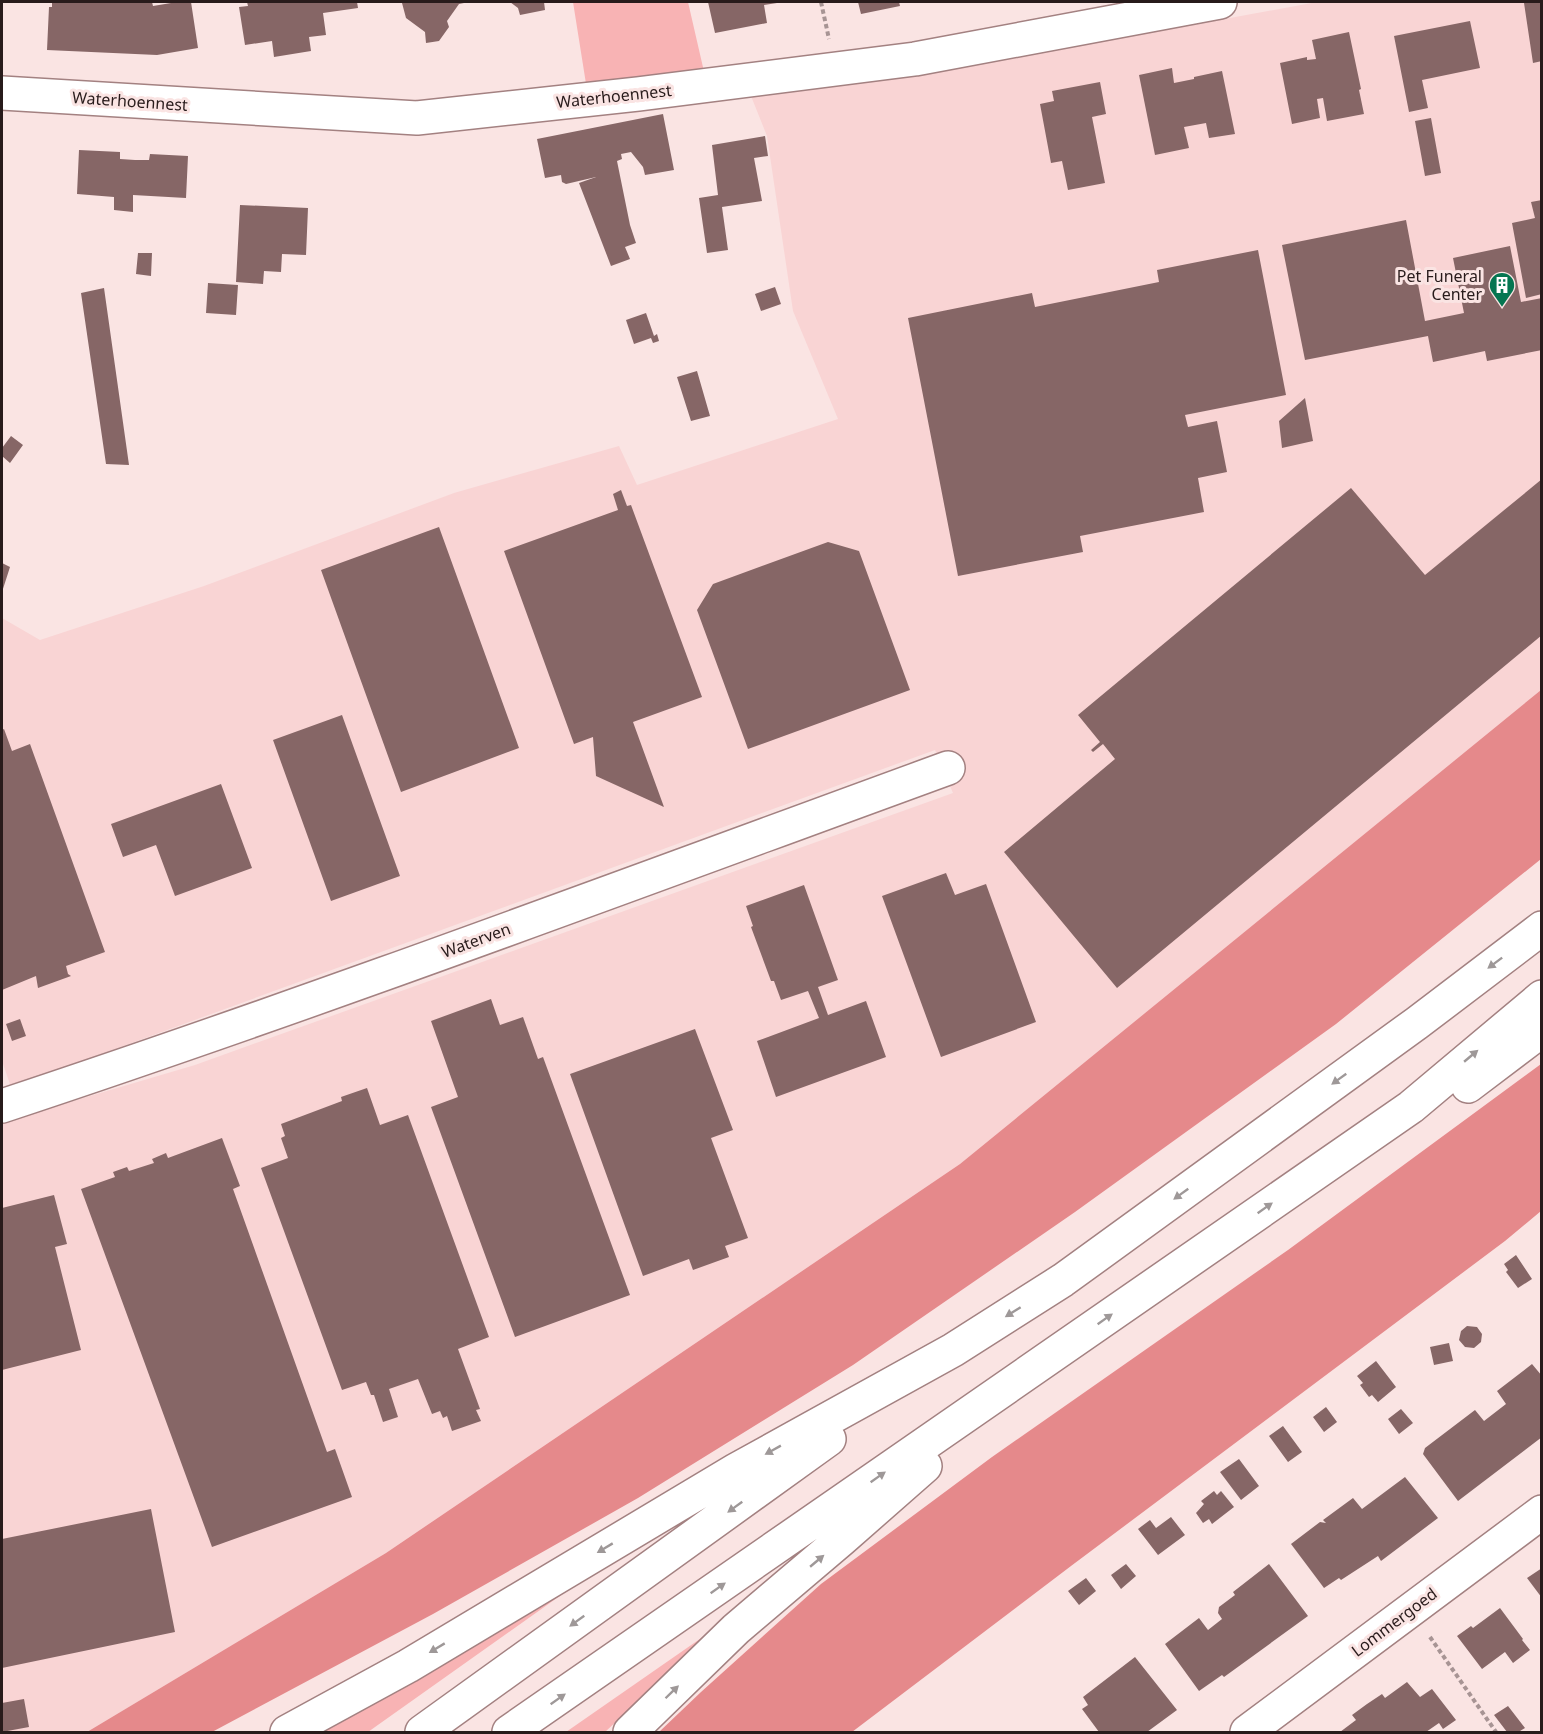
<svg xmlns="http://www.w3.org/2000/svg" width="1543" height="1734" viewBox="0 0 1543 1734" font-family="'Noto Sans',sans-serif">
	<rect width="100%" height="100%" fill="#fae4e3"/>
	<!-- built -->
	<path fill="#f9d4d4" d="M1317,2H1541V690L960,1164L386,1553L87,1732H2V1122L195,1065L953,793L935,750L11,1087L2,1061V618L40,640L204,586L454,493L619,446L637,485L838,419L793,311L767,136L751,96L1078,46Z"/>
	<!-- green -->
	<path fill="#f8b3b4" d="M573,2H688L705,76L587,90Z
		M616,1556L368,1732H314Z
		M720,1625L605,1732H566Z"/>
	<!-- forest -->
	<path fill="#e5898b" d="M1541,690V859L1336,1024L1075,1212L853,1365L638,1498L433,1614L212,1732H87L386,1553L960,1164Z
		M1541,1064V1211L1505,1241L1071,1566L852,1732H659L701,1692L821,1584L992,1457L1288,1250Z"/>
	<!-- building -->
	<path fill="#866666" d="M52,2H152L153,6L171,3V2H191L198,48L157,55L47,50L49,7H52Z
		M247,2H357L358,8L323,13L326,35L309,37L311,51L274,57L272,41L245,45L239,7L248,6Z
		M409,2H463L464,3L459,4L447,21L449,27L439,41L426,43L425,32L406,18L402,3Z
		M510,2H544L545,10L520,15L518,8Z
		M708,2H776L777,3L764,5L767,23L715,33Z
		M858,2H899L900,6L861,14Z
		M1533,2H1542V61L1533,63L1524,3Z
		M1470,21L1480,68L1422,80L1428,108L1409,112L1394,36Z
		M1349,32L1361,89L1359,90L1364,114L1327,121L1323,98L1317,99L1320,118L1292,124L1280,63L1307,57V60L1316,59L1312,40Z
		M1172,68L1174,83L1194,79V77L1222,71L1235,134L1209,138L1206,123L1184,127L1189,148L1155,155L1139,75Z
		M1100,82L1106,114L1092,117L1105,183L1068,190L1062,161L1051,163L1040,104L1054,101L1052,91Z
		M663,114L674,170L645,175L643,167L631,152L621,154L622,159L617,161L630,225L636,243L625,247L630,259L611,266L579,183L596,177L566,184L562,182L561,175L545,178L537,139Z
		M1431,118L1441,173L1425,176L1415,121Z
		M765,136L768,156L754,158L762,201L722,207L728,250L707,253L699,198L718,195L712,145Z
		M79,150L120,152V159L135,160H149L150,154L188,156L186,198L133,195V212L114,210V197L77,194Z
		M1542,200V294L1526,298L1512,223L1535,218L1531,202Z
		M240,205L308,208L306,255L282,254L281,272L264,271L263,284L236,282Z
		M1406,220L1425,321L1464,313L1453,258L1510,246L1521,302L1542,298V350L1487,361L1485,351L1433,362L1428,336L1305,360L1282,245Z
		M1258,250L1286,395L1185,415L1188,427L1217,421L1227,472L1198,478L1204,512L1080,536L1083,552L958,576L908,318L1032,293L1035,307L1159,282L1157,270Z
		M138,253H152L151,276L136,274Z
		M208,283L238,285L236,315L206,313Z
		M775,287L781,304L761,311L755,294Z
		M104,288L129,465L106,464L81,293Z
		M646,313L654,336L657,334L659,341L653,343L651,338L634,344L626,320Z
		M697,371L710,416L691,421L677,377Z
		M1305,398L1313,441L1282,448L1279,421Z
		M11,436L23,445L10,463L2,456V448Z
		M1542,479V635L1117,988L1004,852L1115,759L1103,744L1093,752L1091,750L1100,742L1078,715L1351,488L1425,575Z
		M621,490L627,506L631,505L702,697L633,722L664,807L596,776L593,737L574,744L504,551L618,510L613,494Z
		M439,527L519,748L401,792L321,570Z
		M828,542L859,551L910,690L748,749L697,610L713,584Z
		M2,563L10,567L2,592Z
		M342,715L400,876L331,901L273,740Z
		M4,729L12,751L30,744L105,952L66,966L68,974L71,976L38,988L36,976L2,990V730Z
		M221,784L252,868L175,896L156,845L123,857L111,824Z
		M946,873L955,895L986,884L1036,1022L941,1057L882,896Z
		M804,885L838,980L818,987L828,1015L866,1001L886,1057L776,1097L757,1041L819,1018L808,991L781,1000L774,981H771L751,927L753,926L746,906Z
		M491,999L500,1025L523,1017L538,1059L543,1057L630,1295L515,1337L431,1107L458,1097L431,1021Z
		M20,1019L26,1036L12,1041L6,1024Z
		M695,1029L733,1130L711,1138L748,1238L725,1246L729,1257L693,1270L689,1259L643,1276L570,1074Z
		M367,1088L380,1125L408,1115L489,1337L458,1349L480,1409L476,1410L481,1421L452,1431L447,1416L443,1418L440,1411L432,1414L418,1379L389,1389L398,1417L383,1422L374,1395H371L366,1382L342,1390L261,1168L288,1158L281,1138L285,1136L281,1124L342,1101L341,1097Z
		M222,1138L240,1186L233,1189L327,1452L335,1449L352,1497L212,1547L81,1189L115,1177L113,1172L127,1167L129,1171L154,1163L152,1159L166,1153L168,1158Z
		M54,1195L67,1244L55,1247L81,1350L2,1370V1208Z
		M1516,1255L1532,1279L1518,1288L1506,1272L1508,1270L1504,1264Z
		M1467,1326L1477,1327L1482,1334L1481,1342L1474,1348L1465,1347L1459,1340L1461,1331Z
		M1449,1343L1453,1361L1434,1365L1430,1347Z
		M1376,1361L1396,1387L1378,1402L1372,1395L1369,1397L1360,1385L1363,1383L1357,1376Z
		M1532,1364L1542,1376V1437L1458,1501L1423,1454L1425,1448L1475,1410L1484,1421L1506,1404L1497,1391Z
		M1326,1407L1337,1422L1324,1432L1313,1417Z
		M1401,1409L1413,1423L1399,1434L1388,1419Z
		M1283,1426L1302,1452L1288,1462L1269,1436Z
		M1239,1459L1259,1486L1241,1500L1220,1472Z
		M1405,1477L1438,1518L1381,1561L1378,1556L1341,1580L1339,1578L1324,1588L1291,1544L1320,1522L1326,1523L1323,1520L1353,1498L1362,1509Z
		M1214,1491L1217,1495L1221,1491L1234,1507L1212,1524L1209,1519L1203,1523L1196,1513L1204,1504L1201,1501Z
		M151,1509L175,1632L2,1668V1539Z
		M1171,1517L1185,1535L1158,1555L1138,1529L1150,1520L1156,1528Z
		M1126,1564L1136,1576L1121,1589L1111,1575Z
		M1269,1564L1308,1616L1224,1677L1222,1675L1199,1691L1165,1644L1199,1618L1208,1630L1222,1619L1218,1613L1219,1607L1235,1595L1233,1592Z
		M1542,1568V1598L1527,1578Z
		M1086,1578L1096,1591L1079,1605L1068,1591Z
		M1500,1608L1523,1639L1522,1640L1530,1650L1513,1663L1505,1652L1482,1669L1457,1636L1471,1626L1473,1628Z
		M1135,1657L1177,1710L1147,1732H1099L1082,1709L1088,1705L1083,1697Z
		M1407,1682L1420,1697L1432,1689L1456,1720L1443,1729L1439,1723L1426,1732H1340L1356,1720L1352,1715L1367,1704L1382,1694L1385,1698Z
		M24,1699L29,1727L2,1732V1703Z
		M1508,1706L1525,1728L1520,1731L1521,1732H1507L1494,1715Z"/>
	<g fill="none" stroke-linecap="round" stroke-linejoin="round">
		<!-- minor casing -->
		<g stroke="#a38181" stroke-width="36">
			<path id="minor" d="M2,93L417,118L638,94L915,59L1220,2
				M2,1106C319,1001 633,883 948,768
				M1247,1732L1542,1512"/>
		</g>
		<!-- motorway casing -->
		<g stroke="#a38181" stroke-width="36">
			<path id="motorway" d="M1468,1086L1542,1030
				M287,1732L408,1666L736,1470L953,1350L1063,1280L1417,1023L1542,928
				M422,1732L829,1439
				M509,1732L1411,1107L1542,997
				M630,1732L736,1629L842,1539L925,1466"/>
		</g>
		<!-- path -->
		<path stroke="#a79494" stroke-width="4" stroke-dasharray="4.5 3" stroke-linecap="butt" d="M821,2L829,39
			M1430,1637L1496,1732"/>
		<!-- minor -->
		<use href="#minor" stroke="#fff" stroke-width="33"/>
		<!-- motorway -->
		<use href="#motorway" stroke="#fff" stroke-width="33"/>
	</g>
	<!-- one-way arrows -->
	<defs><path id="oneway-solid" d="M-6-.8H1V-3.2L6.5 0L1 3.2V.8H-6Z" transform="scale(1.5)"/></defs>
	<g fill="#9e9898">
		<use href="#oneway-solid" transform="translate(1495 963) rotate(143)"/>
		<use href="#oneway-solid" transform="translate(1471 1056) rotate(-40)"/>
		<use href="#oneway-solid" transform="translate(1339 1079) rotate(144)"/>
		<use href="#oneway-solid" transform="translate(1181 1194) rotate(144)"/>
		<use href="#oneway-solid" transform="translate(1265 1208) rotate(-35)"/>
		<use href="#oneway-solid" transform="translate(1013 1312) rotate(148)"/>
		<use href="#oneway-solid" transform="translate(1105 1319) rotate(-35)"/>
		<use href="#oneway-solid" transform="translate(773 1450) rotate(151)"/>
		<use href="#oneway-solid" transform="translate(878 1477) rotate(-35)"/>
		<use href="#oneway-solid" transform="translate(735 1507) rotate(144)"/>
		<use href="#oneway-solid" transform="translate(605 1548) rotate(149)"/>
		<use href="#oneway-solid" transform="translate(817 1561) rotate(-40)"/>
		<use href="#oneway-solid" transform="translate(718 1588) rotate(-35)"/>
		<use href="#oneway-solid" transform="translate(577 1621) rotate(144)"/>
		<use href="#oneway-solid" transform="translate(437 1648) rotate(149)"/>
		<use href="#oneway-solid" transform="translate(672 1692) rotate(-44)"/>
		<use href="#oneway-solid" transform="translate(558 1699) rotate(-35)"/>
	</g>
	<!-- icons -->
	<defs>
		<g id="building-pin" transform="scale(1.35)"><path d="M0 17L-7.5 6A9.5 9.5 0 1 1 7.5 6Z" fill="#057651" stroke="#fae4e3"/><path d="M-4-6H4V6H1V3H-1V6H-4ZM-2.5-4.3h1.7v1.8h-1.7ZM.8-4.3h1.7v1.8H.8ZM-2.5-1h1.7V.8h-1.7ZM.8-1h1.7V.8H.8Z" fill="#fff"/></g>
	</defs>
	<g fill-rule="evenodd">
		<use href="#building-pin" x="1502" y="285"/>
	</g>
	<g text-anchor="middle" dominant-baseline="central" stroke-width="6" stroke-linejoin="round" paint-order="stroke">
		<!-- street labels -->
		<g font-size="16" fill="#281b1b" stroke="#fae4e3">
			<text transform="translate(614 96) rotate(-6)">Waterhoennest</text>
			<text transform="translate(130 101) rotate(4)">Waterhoennest</text>
			<text transform="translate(476 940) rotate(-20)">Waterven</text>
			<text transform="translate(1394 1622) rotate(-37)">Lommergoed</text>
		</g>
		<!-- poi labels -->
		<g font-size="16" fill="#281b1b" stroke="#fae4e3" text-anchor="end">
			<text x="1482" y="276">Pet Funeral<tspan x="1482" dy="18">Center</tspan></text>
		</g>
	</g>
	<!-- border -->
	<rect width="1543" height="1734" fill="none" stroke="#281b1b" stroke-width="6"/>
</svg>
